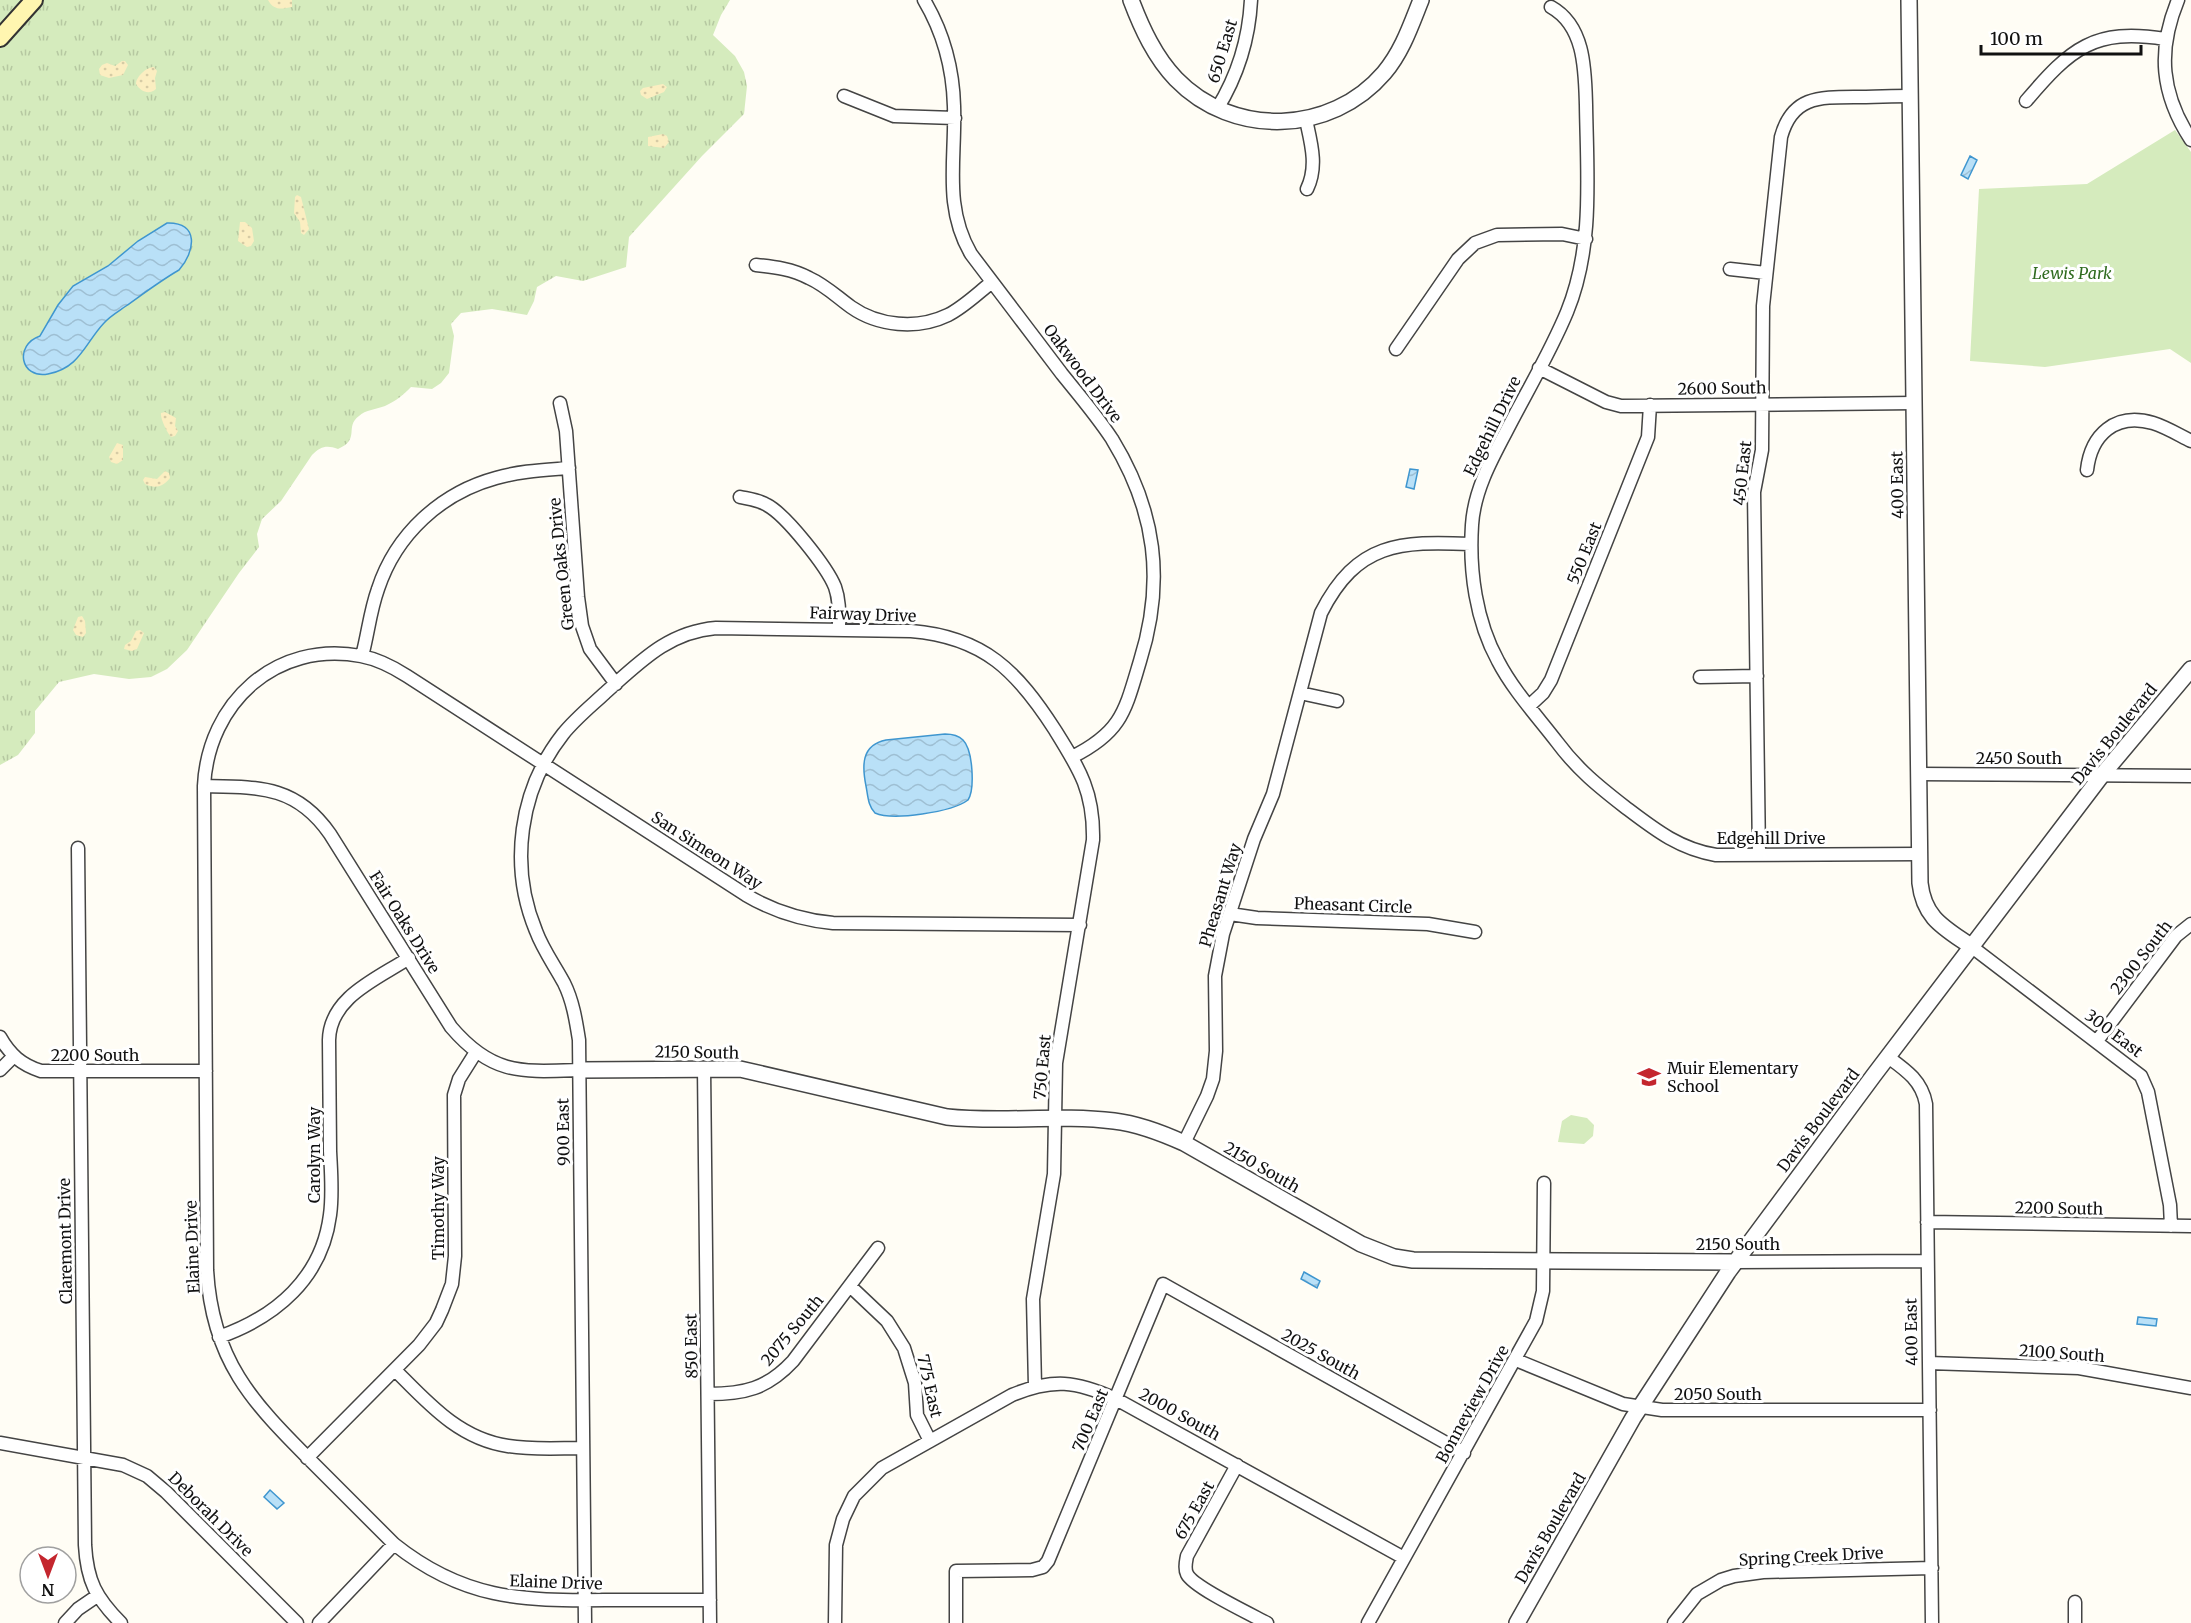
<svg xmlns="http://www.w3.org/2000/svg" width="2191" height="1623" viewBox="0 0 2191 1623" font-family="Merriweather,serif">
	<defs>
		<pattern id="grass-tufts" width="24" height="20" patternUnits="userSpaceOnUse" patternTransform="scale(1.5)"><rect width="24" height="20" fill="#d5ebbd"/><path d="M3 7l-1-3M5 7V3M7 7l1-3M15 17l-1-3M17 17v-4M19 17l1-3" fill="none" stroke="#b6c8a1"/></pattern>
		<pattern id="sand-dots" width="8" height="8" patternUnits="userSpaceOnUse" patternTransform="scale(1.5)"><rect width="8" height="8" fill="#fbeec1"/><path d="M2 2h.1M6 6h.1" fill="none" stroke="#d6cba5" stroke-width="1.8" stroke-linecap="round"/></pattern>
		<pattern id="water-waves" width="16" height="10" patternUnits="userSpaceOnUse" patternTransform="scale(1.5)"><rect width="16" height="10" fill="#b9e0f7"/><path d="M0 5q4-4 8 0t8 0" fill="none" stroke="#9ebfd3"/></pattern>
	</defs>
	<rect width="100%" height="100%" fill="#fffdf5"/>
	<!-- grass -->
	<path fill="url(#grass-tufts)" d="M0,0H730L721,15L713,35L735,56L744,72L747,86L744,114L702,156L629,237L626,267L583,281L556,276L537,287L534,301L527,315L492,309L461,313L451,324L454,336L449,373L441,383L432,389L411,387C403,395 396,401 385,406C377,409 365,410 359,416C344,427 361,439 338,449C327,445 321,446 312,455L281,501L262,519L257,534L259,547L239,573L187,650L167,669L151,677L129,679L94,674L59,682L35,711V733L18,755L0,765Z"/>
	<!-- sand -->
	<path fill="url(#sand-dots)" d="M268,0H292V7C282,9 274,11 268,0Z
		M122,61H125L128,65L123,75L109,78L100,75L99,69L102,65L107,63L115,66Z
		M154,67L157,71L155,78L156,89C149,95 141,92 136,84C136,77 146,67 154,67Z
		M663,84L667,87L664,92L647,99L641,95L640,91L643,88Z
		M663,134L667,136L669,142L664,148L648,146V137Z
		M297,195L301,197L309,229L304,235L301,233L300,222L294,213L295,197Z
		M240,222H245L252,228L254,241L251,246L247,247L238,241Z
		M165,412L176,418L175,426L178,431L175,436L171,437C167,433 160,418 161,413Z
		M117,443L123,445V460L117,464L111,462L109,457Z
		M165,471L169,473L170,478C163,487 155,489 145,484L143,480L145,477L157,479Z
		M82,616L85,621L86,633L83,637L76,635L73,630L78,617Z
		M140,630L144,633L137,649L132,651L124,649L125,645L131,641L136,631Z"/>
	<!-- park -->
	<path fill="#d5ebbd" d="M2175,130L2191,152V363L2170,349L2045,367L1970,361L1979,189L2087,184Z
		M1571,1115L1587,1118L1594,1125L1593,1136L1584,1144L1558,1142L1562,1121Z"/>
	<!-- water -->
	<path fill="url(#water-waves)" stroke="#3f96cf" stroke-width="1.5" d="M1970,156L1977,160L1968,179L1961,175Z
		M167,223C200,222 195,252 179,270C160,281 143,294 126,306C119,311 110,316 104,323C85,343 80,368 48,374C20,379 14,345 40,336L58,305L73,286L108,266L138,241Z
		M1410,469L1418,470L1414,489L1406,487Z
		M945,734C952,734 958,735 963,740C973,750 975,789 968,800C952,812 893,821 875,813C868,806 868,796 866,786C862,766 861,745 886,740Z
		M1304,1272L1320,1281L1317,1288L1301,1279Z
		M2138,1317L2157,1319L2156,1326L2137,1324Z
		M270,1490L284,1503L277,1509L264,1497Z"/>
	<g fill="none" stroke-linecap="round" stroke-linejoin="round">
		<!-- minor casing -->
		<g stroke="#444" stroke-width="15">
			<path id="minor" d="M924,0C943,32 953,69 954,106C956,159 943,206 971,254C1001,294 1032,334 1062,374C1079,395 1097,416 1112,439C1156,511 1165,581 1140,661C1125,711 1122,732 1072,757
				M2178,0C2157,51 2161,94 2191,140
				M1551,7C1585,26 1585,70 1586,105C1587,175 1594,246 1567,312C1550,353 1526,393 1506,432C1490,462 1474,492 1472,525C1469,571 1476,621 1498,661C1513,690 1537,716 1557,742C1577,769 1598,786 1625,807C1654,829 1679,849 1716,855L1920,854
				M844,96L894,116L955,118
				M2026,101C2071,48 2094,28 2165,39
				M1217,109C1238,75 1249,39 1251,0
				M1306,120C1311,143 1318,166 1307,189
				M756,265C775,267 792,269 809,278C825,285 837,297 851,307C878,326 917,330 948,315C964,307 978,293 992,282
				M1730,269L1766,273
				M1396,349L1458,259L1475,243L1497,235L1562,234L1586,239
				M1539,368L1606,402L1621,406L1915,403
				M560,403L566,431L578,597L582,626L590,649L616,684
				M2087,470C2091,435 2115,412 2153,423C2166,427 2179,435 2191,441
				M740,497C749,499 759,500 767,505C786,515 827,567 835,587C840,601 839,615 839,629
				M362,656C368,634 370,611 378,589C396,534 441,493 496,478C520,471 545,470 569,468
				M1700,677L1757,676
				M1300,693L1337,701
				M1529,706L1543,693L1551,680L1648,437L1650,405
				M1919,774L2191,776
				M204,786C258,787 296,785 330,834L451,1027C492,1075 521,1072 579,1070
				M78,848L85,1545C87,1581 96,1598 121,1623
				M1759,855L1754,492L1762,450L1763,306L1781,137C1792,97 1818,97 1854,97C1873,97 1892,96 1910,96
				M1230,914L1257,918L1428,924L1475,932
				M1972,947L2141,1076L2148,1092L2170,1205L2171,1226
				M0,1037C10,1055 22,1065 41,1071H206
				M2097,1041L2176,936L2191,924
				M1888,1057C1906,1070 1922,1081 1926,1104L1932,1623
				M704,1068L710,1623
				M0,1070L13,1057
				M1184,1143L1207,1096L1213,1079L1216,1051L1215,976L1223,934L1254,839L1273,794L1321,613C1357,542 1400,541 1471,544
				M1927,1222L2191,1226
				M1735,1262L1927,1261
				M850,1286L887,1321L904,1348L915,1383L917,1415L930,1441
				M219,1337C276,1317 322,1278 330,1215C333,1194 331,1172 330,1151C330,1114 329,1077 329,1040C330,997 377,979 409,958
				M1516,1360L1623,1404L1662,1410H1930
				M1929,1363L2079,1368L2191,1388
				M395,1370C428,1403 459,1439 508,1446C533,1450 558,1448 583,1448
				M708,1394C744,1394 767,1389 793,1361L878,1248
				M0,1443L123,1465L147,1476L166,1492L297,1623
				M307,1458L419,1345L436,1323L442,1310L452,1284L455,1256L454,1095L459,1079L476,1052
				M1237,1465L1187,1556C1186,1562 1184,1568 1187,1574C1193,1587 1252,1615 1267,1623
				M710,1600C675,1600 640,1600 605,1600C520,1601 463,1599 394,1544C367,1517 339,1489 312,1462C252,1402 212,1360 207,1270L204,786C208,703 276,640 361,656C377,659 393,667 407,676L746,895C773,911 801,920 833,923L1080,925
				M2075,1602V1623
				M65,1623L78,1609L97,1596
				M319,1623L394,1544
				M585,1623L579,1040C576,1021 573,1001 564,983C555,966 543,950 536,931C509,866 519,790 563,734C575,719 591,706 605,693C640,662 668,632 716,628L911,631C984,637 1017,671 1055,730C1080,770 1094,792 1093,840L1056,1063L1054,1174L1033,1299L1035,1386
				M835,1623L836,1545L843,1519L854,1496L882,1468L1012,1395C1053,1378 1076,1381 1116,1399L1404,1558
				M956,1623V1571L1032,1570L1043,1567L1048,1561L1163,1284L1464,1453
				M1368,1623L1536,1321L1543,1291L1544,1183
				M1674,1623L1697,1594L1721,1580L1734,1576L1763,1572L1932,1568"/>
		</g>
		<!-- tertiary casing -->
		<g stroke="#444" stroke-width="18">
			<path id="tertiary" d="M1131,0C1142,29 1155,57 1176,79C1233,138 1331,135 1384,73C1402,52 1411,25 1421,0
				M1909,0L1920,883C1924,919 1945,928 1972,947
				M579,1070L740,1069L947,1117C1002,1123 1059,1114 1114,1121C1139,1124 1162,1133 1184,1143L1361,1244L1394,1257L1413,1260L1735,1262
				M1517,1623L1633,1418L1728,1272L1874,1075L2102,775L2191,669"/>
		</g>
		<!-- secondary casing -->
		<g stroke="#333" stroke-width="20">
			<path id="secondary" d="M0,38L34,0"/>
		</g>
		<!-- minor -->
		<use href="#minor" stroke="#fff" stroke-width="12"/>
		<!-- tertiary -->
		<use href="#tertiary" stroke="#fff" stroke-width="15"/>
		<!-- secondary -->
		<use href="#secondary" stroke="#fff6b0" stroke-width="16"/>
	</g>
	<!-- icons -->
	<defs>
		<g id="school-bare" transform="scale(1.8)"><path d="M0-5L7-2L0 1L-7-2ZM-4 1L0 2.5L4 1V4Q0 6-4 4Z" fill="#c4262e" stroke="#fff" stroke-width="2.5" paint-order="stroke"/></g>
	</defs>
	<g fill-rule="evenodd">
		<use href="#school-bare" x="1649" y="1077"/>
	</g>
	<g text-anchor="middle" dominant-baseline="central" stroke-width="6" stroke-linejoin="round" paint-order="stroke">
		<!-- street labels -->
		<g font-size="16" fill="#111" stroke="#fff">
			<text transform="translate(1222 51) rotate(-73)">650 East</text>
			<text transform="translate(1083 373) rotate(53)">Oakwood Drive</text>
			<text transform="translate(1722 388) rotate(-1)">2600 South</text>
			<text transform="translate(1492 426) rotate(-64)">Edgehill Drive</text>
			<text transform="translate(1742 473) rotate(-84)">450 East</text>
			<text transform="translate(1897 485) rotate(-91)">400 East</text>
			<text transform="translate(1584 553) rotate(-68)">550 East</text>
			<text transform="translate(561 564) rotate(-96)">Green Oaks Drive</text>
			<text transform="translate(863 614) rotate(2)">Fairway Drive</text>
			<text transform="translate(2114 734) rotate(-51)">Davis Boulevard</text>
			<text x="2019" y="758">2450 South</text>
			<text x="1771" y="838">Edgehill Drive</text>
			<text transform="translate(707 850) rotate(33)">San Simeon Way</text>
			<text transform="translate(1220 895) rotate(-73)">Pheasant Way</text>
			<text transform="translate(1353 905) rotate(2)">Pheasant Circle</text>
			<text transform="translate(405 922) rotate(58)">Fair Oaks Drive</text>
			<text transform="translate(2141 957) rotate(-52)">2300 South</text>
			<text transform="translate(2114 1033) rotate(37)">300 East</text>
			<text transform="translate(697 1052) rotate(1)">2150 South</text>
			<text x="95" y="1055">2200 South</text>
			<text transform="translate(1042 1067) rotate(-85)">750 East</text>
			<text transform="translate(1818 1120) rotate(-53)">Davis Boulevard</text>
			<text transform="translate(563 1132) rotate(-91)">900 East</text>
			<text transform="translate(314 1155) rotate(-90)">Carolyn Way</text>
			<text transform="translate(1262 1167) rotate(30)">2150 South</text>
			<text transform="translate(438 1208) rotate(-90)">Timothy Way</text>
			<text transform="translate(2059 1208) rotate(1)">2200 South</text>
			<text transform="translate(65 1241) rotate(-91)">Claremont Drive</text>
			<text x="1738" y="1244">2150 South</text>
			<text transform="translate(192 1247) rotate(-92)">Elaine Drive</text>
			<text transform="translate(792 1330) rotate(-50)">2075 South</text>
			<text transform="translate(1911 1332) rotate(-91)">400 East</text>
			<text transform="translate(691 1346) rotate(-91)">850 East</text>
			<text transform="translate(2062 1353) rotate(4)">2100 South</text>
			<text transform="translate(1321 1354) rotate(29)">2025 South</text>
			<text transform="translate(930 1386) rotate(77)">775 East</text>
			<text x="1718" y="1394">2050 South</text>
			<text transform="translate(1472 1404) rotate(-61)">Bonneview Drive</text>
			<text transform="translate(1180 1414) rotate(29)">2000 South</text>
			<text transform="translate(1090 1420) rotate(-67)">700 East</text>
			<text transform="translate(1194 1510) rotate(-61)">675 East</text>
			<text transform="translate(211 1514) rotate(45)">Deborah Drive</text>
			<text transform="translate(1550 1528) rotate(-60)">Davis Boulevard</text>
			<text transform="translate(1811 1556) rotate(-3)">Spring Creek Drive</text>
			<text transform="translate(556 1582) rotate(2)">Elaine Drive</text>
		</g>
		<!-- park labels -->
		<g font-size="16" font-style="italic" fill="#2f6b1f" stroke="#fff">
			<text x="2072" y="273">Lewis Park</text>
		</g>
		<!-- poi labels -->
		<g font-size="16" fill="#111" stroke="#fff" text-anchor="start">
			<text x="1667" y="1068">Muir Elementary<tspan x="1667" dy="18">School</tspan></text>
		</g>
	</g>
	<!-- north arrow -->
	<g transform="translate(48 1575) rotate(180)"><circle r="28" fill="#ffffff" stroke="#a0a0a0" stroke-width="1.5"/>
	<path d="M0-4.5L10 22L0 15L-10 22Z" fill="#c4262e"/>
	<text y="-9" font-size="16" font-weight="bold" text-anchor="middle" fill="#111111">N</text>
	</g>
	<!-- scale -->
	<path d="M1981 45v9h160v-9" fill="none" stroke="#111111" stroke-width="3"/>
	<text x="1990" y="45" font-size="18" fill="#111111" stroke="#ffffff" stroke-width="4.5" paint-order="stroke">100 m</text>
</svg>
